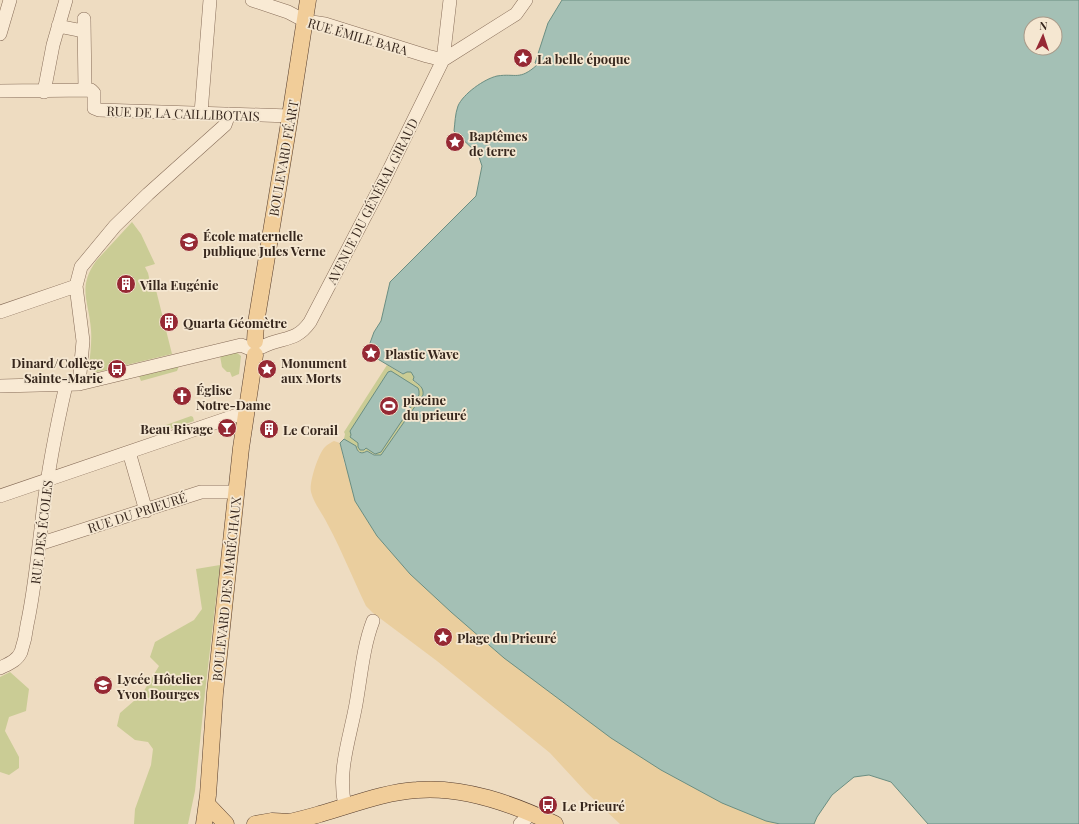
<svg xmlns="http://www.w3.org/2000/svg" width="1079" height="824" viewBox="0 0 1079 824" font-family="'Playfair Display',serif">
	<rect width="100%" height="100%" fill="#eedcc1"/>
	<!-- green -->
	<path fill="#cacc95" d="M132,222L141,234L155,264L145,267L148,273L152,291L156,290L172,354L93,373L89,367C90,355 92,342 91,330C89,301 77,288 96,261Z
		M236,352L241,356L239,374L232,377L230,372H227L222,367L220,356Z
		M387,365L402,374L407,372H411L414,377L413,381C419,385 424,387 423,395L383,454L378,456L367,451L362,453L357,450L355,446L344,439L345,434L344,432Z
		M179,366L177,371L141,381L139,376Z
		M191,416L193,417L194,421L155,434L153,432L155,429Z
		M220,565L205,692L195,791L188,824H134L135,809L151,765L153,749L148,742L135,740L117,726L120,713L142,694L159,666L150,657L155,642L194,620L202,609L196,569Z
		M10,672L29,689L26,711L9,717L5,731L19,757V768L9,775L0,772V677Z"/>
	<!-- sand -->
	<path fill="#eace9e" d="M334,441L340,443L345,466L804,824H620L586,792L550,753L437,661L373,613L366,606C353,579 342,551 328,525C323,514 314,504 311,492C309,483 317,459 322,451C325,446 328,444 334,441Z"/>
	<!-- water -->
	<path fill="#a4c0b5" stroke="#6b8e82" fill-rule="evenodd" d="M562,0H1079V824H928L891,782L869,775L854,777L832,795L817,817L814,824H780L766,821L722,803L661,770L611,738L504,658L451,612L410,574L377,536L355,501L340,443L344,439L356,446C357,452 361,455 367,451L374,455H381L423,395C424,387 419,385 413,380L414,377L411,372H407L403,374L376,358L372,351L370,343L374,332L381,321L390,282L476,196L482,166L478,154L454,131C455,123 455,114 458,106C463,94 484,79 497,76C516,73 519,81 537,65L535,63L548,23ZM1031,24H1055V48H1031Z
		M391,371L418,388L419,391V395L381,452L375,454L366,448L364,450H360L358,447V443L350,437L351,435L350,431L388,372Z"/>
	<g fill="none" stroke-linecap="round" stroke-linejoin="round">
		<!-- minor casing -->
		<g stroke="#876d59" stroke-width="14">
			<path id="minor" d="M252,0L288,12L305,21L325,24L427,56L443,60
				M84,19L85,90
				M58,26L83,31
				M0,34L10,0
				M443,60L516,14L526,0
				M0,91L91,90L94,93V108L99,110L290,116
				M44,92L53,45L66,0
				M201,113L210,0
				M0,312L76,286
				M262,347C283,336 295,343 310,322L385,178L443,60L450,0
				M79,384L83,341L76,286L81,267L115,226L148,194L225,125L229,114
				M0,386L79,384L241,345L248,348
				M129,452L146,511
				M0,496L246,412
				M39,544L201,492H236
				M0,668C8,664 17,661 21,652C24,643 26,634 27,625C34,593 37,561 41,529C46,480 55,433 66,385
				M345,806C337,771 350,738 356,704C361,676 363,647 373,621
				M520,824L532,813"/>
		</g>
		<!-- major casing -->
		<g stroke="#553c2d" stroke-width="17">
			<path id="major" d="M255,341L256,323L288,129L308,0
				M207,804L226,824
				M204,824L208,795L215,693L241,448L255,355
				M255,824L272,821L291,822
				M281,824C294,821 307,818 320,814C352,805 384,792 417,790C464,786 513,804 555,824"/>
		</g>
		<!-- minor -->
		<use href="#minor" stroke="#f9ead4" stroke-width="13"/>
		<!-- major -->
		<use href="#major" stroke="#f1cd99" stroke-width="16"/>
	</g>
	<!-- icons -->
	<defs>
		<g id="sight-disc" transform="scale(1)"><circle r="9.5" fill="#962934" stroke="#f5e7d1"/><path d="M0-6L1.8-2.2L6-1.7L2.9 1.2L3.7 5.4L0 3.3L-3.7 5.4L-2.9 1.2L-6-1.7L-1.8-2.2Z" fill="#fff"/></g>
		<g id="school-disc" transform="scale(1)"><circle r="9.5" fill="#962934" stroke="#f5e7d1"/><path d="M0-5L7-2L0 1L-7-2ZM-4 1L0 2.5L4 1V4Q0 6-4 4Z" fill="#fff"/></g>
		<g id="building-disc" transform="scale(1)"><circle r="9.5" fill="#962934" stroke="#f5e7d1"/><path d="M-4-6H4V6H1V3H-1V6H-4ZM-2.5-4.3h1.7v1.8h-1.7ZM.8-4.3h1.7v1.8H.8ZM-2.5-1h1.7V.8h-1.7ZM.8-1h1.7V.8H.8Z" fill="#fff"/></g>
		<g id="bus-disc" transform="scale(1)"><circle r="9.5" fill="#962934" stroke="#f5e7d1"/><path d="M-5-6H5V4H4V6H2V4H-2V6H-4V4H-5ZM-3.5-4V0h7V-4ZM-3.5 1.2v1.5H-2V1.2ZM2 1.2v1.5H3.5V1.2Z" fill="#fff"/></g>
		<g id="church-disc" transform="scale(1)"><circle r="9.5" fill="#962934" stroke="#f5e7d1"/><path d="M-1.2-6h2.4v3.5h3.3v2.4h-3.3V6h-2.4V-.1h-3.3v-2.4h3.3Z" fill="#fff"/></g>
		<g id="stadium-disc" transform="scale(1)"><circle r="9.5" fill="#962934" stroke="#f5e7d1"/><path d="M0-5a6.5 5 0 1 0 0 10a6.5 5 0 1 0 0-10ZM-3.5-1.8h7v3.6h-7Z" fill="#fff"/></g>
		<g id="bar-disc" transform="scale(1)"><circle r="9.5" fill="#962934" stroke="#f5e7d1"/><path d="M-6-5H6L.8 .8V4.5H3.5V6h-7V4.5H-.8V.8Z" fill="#fff"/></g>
	</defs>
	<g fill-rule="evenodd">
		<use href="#sight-disc" x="523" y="58"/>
		<use href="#sight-disc" x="455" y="142"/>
		<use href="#school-disc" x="189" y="242"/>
		<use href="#building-disc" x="126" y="284"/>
		<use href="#building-disc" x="169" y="322"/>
		<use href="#sight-disc" x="371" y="353"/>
		<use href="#bus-disc" x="117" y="369"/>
		<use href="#sight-disc" x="267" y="369"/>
		<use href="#church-disc" x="182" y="396"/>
		<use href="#stadium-disc" x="389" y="406"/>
		<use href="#bar-disc" x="227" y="428"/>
		<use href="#building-disc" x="269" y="429"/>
		<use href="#sight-disc" x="443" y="637"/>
		<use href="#school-disc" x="103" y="685"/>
		<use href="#bus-disc" x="548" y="805"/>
	</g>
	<g text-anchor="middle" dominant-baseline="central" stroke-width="3.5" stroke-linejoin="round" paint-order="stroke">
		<!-- street labels -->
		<g font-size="13" fill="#37271d" stroke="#f5e7d1">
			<text transform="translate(358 36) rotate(16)">RUE ÉMILE BARA</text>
			<text transform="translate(183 113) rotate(2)">RUE DE LA CAILLIBOTAIS</text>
			<text transform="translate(283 158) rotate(-80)">BOULEVARD FÉART</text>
			<text transform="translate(372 201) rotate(-63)">AVENUE DU GÉNÉRAL GIRAUD</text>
			<text transform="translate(137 512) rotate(-18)">RUE DU PRIEURÉ</text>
			<text transform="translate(41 532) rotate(-83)">RUE DES ÉCOLES</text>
			<text transform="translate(226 589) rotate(-84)">BOULEVARD DES MARÉCHAUX</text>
		</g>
		<!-- poi labels -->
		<g font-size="13" font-weight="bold" fill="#37271d" stroke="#f5e7d1" text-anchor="start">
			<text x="537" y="58">La belle époque</text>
			<text x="469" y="135">Baptêmes<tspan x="469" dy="15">de terre</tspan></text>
			<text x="203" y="235">École maternelle<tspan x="203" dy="15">publique Jules Verne</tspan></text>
			<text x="140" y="284">Villa Eugénie</text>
			<text x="183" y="322">Quarta Géomètre</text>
			<text x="385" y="353">Plastic Wave</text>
			<text x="103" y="362" text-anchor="end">Dinard/Collège<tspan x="103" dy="15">Sainte-Marie</tspan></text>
			<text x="281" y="362">Monument<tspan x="281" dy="15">aux Morts</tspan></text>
			<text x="196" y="389">Église<tspan x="196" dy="15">Notre-Dame</tspan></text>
			<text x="403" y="399">piscine<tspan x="403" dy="15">du prieuré</tspan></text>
			<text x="213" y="428" text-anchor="end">Beau Rivage</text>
			<text x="283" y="429">Le Corail</text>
			<text x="457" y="637">Plage du Prieuré</text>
			<text x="117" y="678">Lycée Hôtelier<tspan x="117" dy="15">Yvon Bourges</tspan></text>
			<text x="562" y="805">Le Prieuré</text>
		</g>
	</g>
	<!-- north arrow -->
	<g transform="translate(1043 36) rotate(3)"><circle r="19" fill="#f5e7d1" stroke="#a99a89"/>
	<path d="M0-3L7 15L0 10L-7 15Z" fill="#962934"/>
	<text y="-6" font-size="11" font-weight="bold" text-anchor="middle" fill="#37271d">N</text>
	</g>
</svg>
